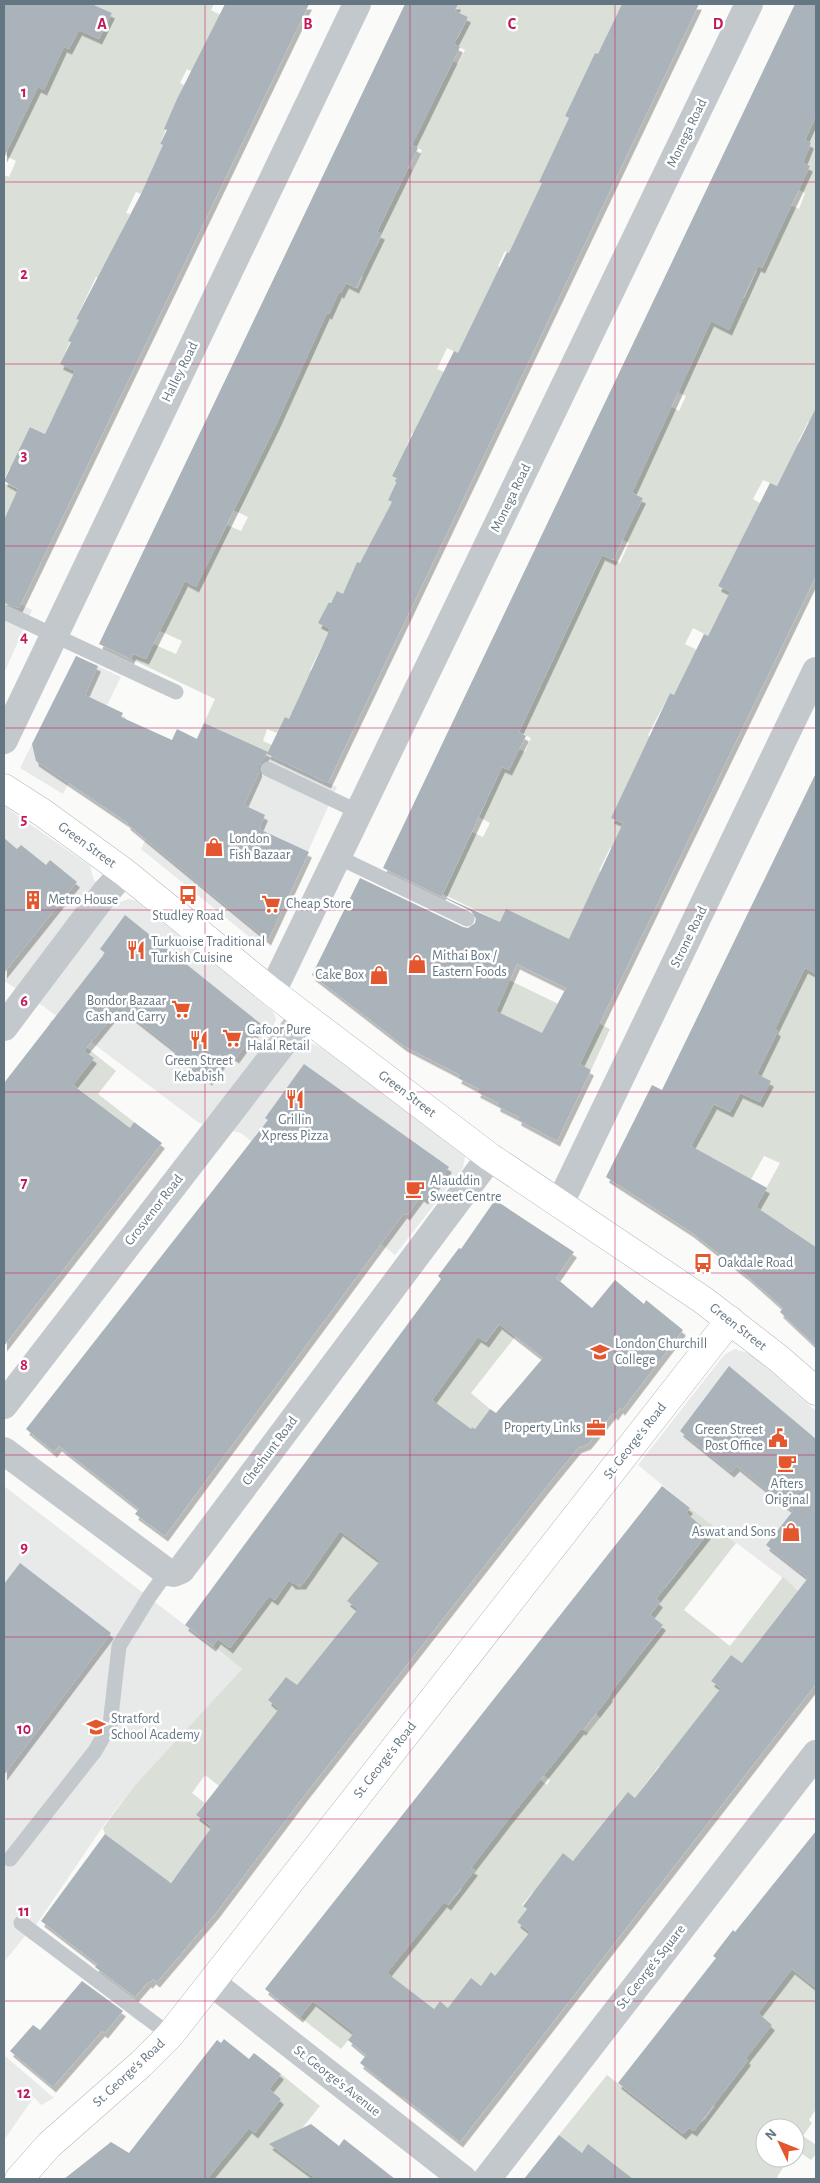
<svg xmlns="http://www.w3.org/2000/svg" width="820" height="2183" viewBox="0 0 820 2183" font-family="'Alegreya Sans',sans-serif">
	<defs>
		<filter id="shadow"><feDropShadow dx="3" dy="5.5" stdDeviation="0" flood-color="#0004"/></filter>
	</defs>
	<rect width="100%" height="100%" fill="#fafaf8"/>
	<!-- built -->
	<path fill="#e8e9e9" d="M4,596L32,610L4,673Z
		M76,656L121,677L63,794L20,768Z
		M204,723L337,787L271,934L262,947L141,849Z
		M4,806L90,866L94,880L121,902L128,899L136,901L273,1012L276,1019L273,1027L300,1048L311,1043L320,1047L462,1150L465,1156L463,1168L395,1255L241,1133L199,1123L43,1006L4,981Z
		M735,1349L751,1354L816,1411V1603L690,1508L638,1465L724,1355Z
		M4,1486L242,1669L135,1785L104,1825L36,1925L149,2012L140,2023L85,1978L25,1936L4,1962Z
		M4,2055L54,2098L41,2105L34,2097L4,2140Z"/>
	<!-- green -->
	<path fill="#dadfd7" d="M93,4H214L211,10L230,20L200,75L187,69L180,83L184,85L160,144L179,153L167,180L151,173L141,194L136,192L126,213L130,214L110,257L116,286L96,277L76,319L79,320L61,363L75,371L59,405L69,426L52,419L45,434L31,427L24,440L25,476L9,469L4,480V175L9,177L16,161L4,155V141L10,144L58,44L69,49L77,33L51,16L99,39L112,13Z
		M458,4H626L621,14L618,12L611,28V60L595,53L565,116L600,133L547,185L536,266L505,251L498,266L509,272L464,356L447,348L437,369L444,372L416,435L412,433L406,447L441,464L434,480L398,463L392,476L398,479L388,500L402,507L397,518L386,514L362,564L357,562L350,578L380,592L329,602L319,623L357,642L353,649L327,636L310,670L337,683L308,677L295,706L320,718L277,733L267,729L263,741L290,753L286,763L204,723L215,699L131,659L133,654L146,659L153,644L176,654L182,641L147,625L166,619L181,589L171,574L196,586L194,527L220,539L227,525L241,531L248,517L208,498L234,441L262,454L295,383L268,370L313,306L329,314L336,298L310,285L341,292L346,283L358,289L363,277L348,270L372,255L382,235L377,232L408,168L413,170L422,150L408,143L418,62L446,76L453,61L458,64L465,50L431,33L434,27L458,38L468,17L455,11Z
		M816,98V415L812,423L808,422L798,442L802,445L797,456L816,466V478L788,465L777,486L763,480L753,499L760,503L718,586L752,603L740,627L718,616L708,636L693,628L685,644L705,654L674,695L670,693L648,735L651,737L612,818L640,832L617,851L610,848L599,871L617,879L590,895L574,928L585,948L500,922L443,894L472,832L483,837L490,823L479,817L502,767L509,770L519,749L525,752L531,738L519,732L602,555L620,563L629,543L617,537L626,503L638,509L643,498L631,492L671,407L679,411L686,396L657,382L686,375L701,343L690,338L726,290L744,299L757,271L739,262L741,257L763,267L773,244L759,237L790,205L799,209L805,193L778,180L809,166L795,159L808,151L811,143L805,140L814,120L808,116Z
		M4,483L34,497L11,506L4,520Z
		M480,966L610,1029L591,1070L493,1022Z
		M805,968L816,974V1247L785,1226L770,1248L768,1217L756,1207L780,1163L764,1156L750,1181L713,1158L686,1156L692,1145L686,1143L688,1092L730,1112L740,1093L760,1102L770,1081L752,1072L745,1042L767,1053L778,1031L768,1026L795,988Z
		M52,1020L116,1071L98,1094L134,1122L129,1130L4,1241V1173L11,1163L13,1153L4,1145L7,1141L83,1114L93,1100L59,1074L93,1058L49,1024Z
		M480,1264L515,1337L471,1393L490,1409L475,1429L472,1427L398,1574L348,1601L384,1630L353,1615L335,1638L322,1705L286,1677L268,1700L304,1729L242,1757L219,1786L205,1775L192,1793L205,1803L196,1815L222,1835L188,1861L171,1882L168,1881L105,1834L103,1828L135,1785L242,1669L213,1646L218,1639L230,1648L269,1595L275,1600L289,1580L300,1588L313,1570L329,1523L343,1533L353,1519L409,1384L473,1333L486,1342L499,1325Z
		M690,1508L736,1543L684,1610L730,1646L783,1577L799,1591L768,1684L731,1655L711,1681L748,1709L687,1788L659,1766L641,1790L669,1812L639,1801L628,1792L609,1889L563,1853L540,1884L579,1928L533,1892L522,1905L527,1909L517,1922L535,1936L508,1986L491,1973L481,1986L453,2012L440,2001L430,2013L413,2083L402,2097L381,2081L395,2063L410,1991L401,1984L378,2014L372,2010L341,2049L300,2017L313,2001L321,2007L431,1892L449,1905L462,1889L420,1855L474,1870L471,1867L502,1751L547,1785L550,1780L544,1775L579,1727L588,1733L600,1718L596,1713L610,1696L606,1692L636,1660L663,1626L650,1615L660,1602L633,1581L642,1571L665,1588L683,1566L660,1548L668,1538L690,1556L709,1532L686,1513Z
		M788,1966L813,1986L816,1983V2109L809,2120L812,2123L803,2136L816,2145V2154L811,2160L795,2149V2128H765V2158H779L786,2163L777,2177L780,2179H632L629,2177L627,2179H615L608,2173L588,2145L582,2153L559,2135L607,2075L683,2134L689,2128L705,2120L715,2106L678,2076L724,2092L748,2060L713,2033L772,2025L739,1999L765,2004L776,1990Z
		M281,2074L320,2106L282,2153L304,2170L327,2141L337,2149L313,2179H197L172,2159L211,2174L263,2106L271,2112L281,2099L269,2089Z"/>
	<!-- building -->
	<path fill="#aab3b9" fill-rule="evenodd" filter="url(#shadow)" d="M4,4H92L112,13L99,39L79,30L69,49L64,47L44,90L38,87L4,157Z
		M225,4H309L19,608L4,603V520L18,489L4,481L30,427L45,434L75,371L60,364L71,342L68,341L79,320L76,319L141,194L163,145L160,144L167,130L164,129L177,99Z
		M405,4H458L455,11L468,17L454,44L460,47L412,145L418,148L377,232L382,234L356,288L346,283L341,293L339,292L329,314L327,313L276,425L196,587L185,581L146,659L133,654L131,659L99,644Z
		M622,4H699L328,783L267,754L285,717L289,719L330,629L318,623L329,602L331,603L337,591L343,594L357,562L360,563L392,502L388,500L398,479L392,476L454,351L458,353L507,252L509,253L542,183L539,182L569,118L565,116L595,53L598,54Z
		M795,4H816V116L805,140L811,143L803,163L810,166L762,268L758,266L729,330L711,321L632,493L643,498L613,560L602,555L519,732L526,736L509,770L502,767L442,896L500,922L506,909L569,939L623,823L611,818L670,693L674,695L704,634L708,636L730,592L718,586L770,483L777,486L816,408V576L580,1064L591,1070L557,1141L518,1120L519,1117L497,1106L498,1103L477,1092L479,1089L458,1078L460,1075L404,1046L312,975L360,878L463,927L468,928L475,923L476,918L471,911L383,868ZM517,964L566,988L542,1033L496,1011Z
		M76,656L98,666L85,695L123,713L121,717L172,740L177,729L197,739L204,723L268,752L259,765V772L244,805L265,815L259,829L309,852L268,940L127,824L128,823L36,761L32,744Z
		M816,773V974L805,968L775,1029L778,1031L757,1074L771,1081L760,1102L740,1093L730,1112L714,1104L691,1146L767,1188L756,1207L816,1247V1346L780,1312L783,1308L747,1276L691,1232L606,1177L652,1085L662,1090Z
		M4,838L17,849L21,845L46,865L50,860L77,882L4,973Z
		M125,915L261,1024L236,1058L229,1053L209,1080L174,1054L176,1051L120,1007L84,1051L94,1058L73,1085L130,1128L134,1122L162,1143L4,1346V1083L105,953L100,949Z
		M304,1064L449,1167L425,1199L421,1196L407,1215L404,1213L165,1536L135,1514L139,1509L59,1446L54,1452L26,1429L268,1120L265,1118Z
		M495,1200L574,1252L556,1278L592,1308L615,1280L644,1304L646,1300L683,1330L622,1410L620,1408L615,1415L613,1413L588,1444L578,1448L547,1486L304,1796L216,1913L157,1982L153,1979L150,1983L148,1982L135,1997L95,1967L97,1964L41,1921L105,1834L171,1883L212,1827L196,1815L279,1709L268,1700L286,1677L297,1685L358,1609L347,1601L380,1561L340,1531L303,1584H293L289,1580L275,1600L269,1596L230,1648L218,1639L213,1646L185,1625L441,1279L438,1276L459,1248L461,1249ZM499,1324L543,1358L496,1413L490,1409L475,1429L472,1427L471,1429L432,1400L478,1337L486,1342Z
		M729,1366L816,1439V1684L460,2142L360,2063L366,2055L348,2040L354,2033L313,2001L300,2017L265,1989L662,1486L690,1508L686,1513L709,1532L656,1599L660,1602L650,1615L663,1625L609,1695L610,1696L583,1730L581,1729L508,1820L471,1868L475,1870L448,1905L444,1902L387,1973L434,2009L440,2001L448,2008L471,1978L481,1986L491,1972L495,1976L530,1932L517,1922L527,1909L523,1906L563,1853L573,1861L628,1792L635,1798L721,1688L711,1681L731,1655L742,1663L808,1578L766,1545L793,1511L737,1466L731,1472L680,1431Z
		M20,1563L111,1633L4,1775V1584Z
		M816,1831V1988L792,1969L758,2013L772,2025L746,2058L748,2060L694,2131L689,2128L683,2134L618,2083L716,1958L713,1956L733,1930L735,1932Z
		M82,1981L123,2011L105,2033L102,2031L53,2087L10,2051L33,2025L40,2030Z
		M224,2039L249,2059L254,2053L281,2074L269,2089L281,2099L255,2133L249,2128L207,2179H64L111,2142L129,2153L217,2040L221,2043Z
		M311,2124L339,2146L344,2139L395,2179H316L269,2144Z
		M559,2135L582,2153L588,2144L633,2179H524Z"/>
	<g fill="none" stroke-linecap="round" stroke-linejoin="round">
		<!-- secondary casing -->
		<g stroke="#b3babf" stroke-width="29">
			<path id="secondary" d="M4,788L43,813L124,872L272,992L490,1157L703,1300L778,1358L816,1391
				M19,2179L49,2145L141,2064L170,2035L730,1320"/>
		</g>
		<!-- lane -->
		<path stroke="#c3c8cc" stroke-width="15" d="M4,612L176,692
			M268,769L359,812
			M338,857L467,919
			M10,1859L95,1751L110,1725L119,1646L149,1597L167,1572
			M21,1923L170,2035"/>
		<!-- street -->
		<path stroke="#c3c8cc" stroke-width="28" d="M4,740L357,4
			M272,992L749,4
			M4,1027L105,893L124,872
			M560,1203L816,671
			M4,1405L304,1016
			M4,1451L167,1572L174,1573L181,1570L490,1157
			M211,1982L463,2179
			M487,2179L816,1754"/>
		<!-- secondary -->
		<use href="#secondary" stroke="#fff" stroke-width="28"/>
	</g>
	<!-- grid -->
	<path fill="none" stroke="#c2185b" stroke-width="1" stroke-opacity="0.55" d="M205,4V2179M410,4V2179M615,4V2179M4,182H816M4,364H816M4,546H816M4,728H816M4,910H816M4,1092H816M4,1273H816M4,1455H816M4,1637H816M4,1819H816M4,2001H816"/>
	<!-- icons -->
	<defs>
		<g id="shop-bare" transform="scale(1.5)"><path d="M-5-2.5h2.3a2.7 3.5 0 0 1 5.4 0H5L5.5 6h-11ZM-1.5-2.5h3a1.5 2.3 0 0 0-3 0Z" fill="#e4572e" stroke="#fff" stroke-width="2.5" paint-order="stroke"/></g>
		<g id="bus-bare" transform="scale(1.5)"><path d="M-5-6H5V4H4V6H2V4H-2V6H-4V4H-5ZM-3.5-4V0h7V-4ZM-3.5 1.2v1.5H-2V1.2ZM2 1.2v1.5H3.5V1.2Z" fill="#e4572e" stroke="#fff" stroke-width="2.5" paint-order="stroke"/></g>
		<g id="building-bare" transform="scale(1.5)"><path d="M-4-6H4V6H1V3H-1V6H-4ZM-2.5-4.3h1.7v1.8h-1.7ZM.8-4.3h1.7v1.8H.8ZM-2.5-1h1.7V.8h-1.7ZM.8-1h1.7V.8H.8Z" fill="#e4572e" stroke="#fff" stroke-width="2.5" paint-order="stroke"/></g>
		<g id="supermarket-bare" transform="scale(1.5)"><path d="M-6-5.5h2.5l.6 2H6L4.5 2H-2.5L-4.4-4H-6ZM-1.5 3.2a1.3 1.3 0 1 0 .1 0ZM3 3.2a1.3 1.3 0 1 0 .1 0Z" fill="#e4572e" stroke="#fff" stroke-width="2.5" paint-order="stroke"/></g>
		<g id="restaurant-bare" transform="scale(1.5)"><path d="M-5-6h1v4h1v-4h1v4h1v-4h1v5L-1.5 .5V6h-2V.5L-5-1ZM5-6V6H3V1.5H1.5Q1.5-4 5-6Z" fill="#e4572e" stroke="#fff" stroke-width="2.5" paint-order="stroke"/></g>
		<g id="cafe-bare" transform="scale(1.5)"><path d="M-5.5-4.5H6V0H3Q3 3.5 0 3.5H-2.5Q-5.5 3.5-5.5 0ZM3-3.2v2h1.7v-2ZM-6 4.5H4V6H-6Z" fill="#e4572e" stroke="#fff" stroke-width="2.5" paint-order="stroke"/></g>
		<g id="university-bare" transform="scale(1.5)"><path d="M0-5L7-2L0 1L-7-2ZM-4 1L0 2.5L4 1V4Q0 6-4 4Z" fill="#e4572e" stroke="#fff" stroke-width="2.5" paint-order="stroke"/></g>
		<g id="office-bare" transform="scale(1.5)"><path d="M-6-3h4V-5.5h4V-3h4V5H-6ZM-1-4.5V-3h2v-1.5ZM-6 0V1H6V0Z" fill="#e4572e" stroke="#fff" stroke-width="2.5" paint-order="stroke"/></g>
		<g id="civic-bare" transform="scale(1.5)"><path d="M-.6-6.5H3V-4.5H.6V-3L4-1V1h2V6H-6V1h2V-1L-.6-3ZM-1.2 2.5V6h2.4V2.5Z" fill="#e4572e" stroke="#fff" stroke-width="2.5" paint-order="stroke"/></g>
		<g id="school-bare" transform="scale(1.5)"><path d="M0-5L7-2L0 1L-7-2ZM-4 1L0 2.5L4 1V4Q0 6-4 4Z" fill="#e4572e" stroke="#fff" stroke-width="2.5" paint-order="stroke"/></g>
	</defs>
	<g fill-rule="evenodd">
		<use href="#shop-bare" x="214" y="847"/>
		<use href="#bus-bare" x="188" y="895"/>
		<use href="#building-bare" x="33" y="900"/>
		<use href="#supermarket-bare" x="271" y="904"/>
		<use href="#restaurant-bare" x="136" y="950"/>
		<use href="#shop-bare" x="417" y="964"/>
		<use href="#shop-bare" x="379" y="975"/>
		<use href="#supermarket-bare" x="181" y="1009"/>
		<use href="#supermarket-bare" x="232" y="1038"/>
		<use href="#restaurant-bare" x="199" y="1040"/>
		<use href="#restaurant-bare" x="295" y="1099"/>
		<use href="#cafe-bare" x="415" y="1189"/>
		<use href="#bus-bare" x="703" y="1263"/>
		<use href="#university-bare" x="600" y="1352"/>
		<use href="#office-bare" x="596" y="1428"/>
		<use href="#civic-bare" x="778" y="1438"/>
		<use href="#cafe-bare" x="787" y="1463"/>
		<use href="#shop-bare" x="791" y="1532"/>
		<use href="#school-bare" x="96" y="1727"/>
	</g>
	<g text-anchor="middle" dominant-baseline="central" stroke-width="5" stroke-linejoin="round" paint-order="stroke">
		<!-- street labels -->
		<g font-size="14" fill="#657683" stroke="#fff">
			<text transform="translate(687 133) rotate(-64)">Monega Road</text>
			<text transform="translate(180 372) rotate(-64)">Halley Road</text>
			<text transform="translate(511 498) rotate(-64)">Monega Road</text>
			<text transform="translate(87 845) rotate(36)">Green Street</text>
			<text transform="translate(689 937) rotate(-64)">Strone Road</text>
			<text transform="translate(407 1094) rotate(37)">Green Street</text>
			<text transform="translate(154 1210) rotate(-52)">Grosvenor Road</text>
			<text transform="translate(738 1327) rotate(38)">Green Street</text>
			<text transform="translate(635 1441) rotate(-52)">St. George's Road</text>
			<text transform="translate(270 1451) rotate(-53)">Cheshunt Road</text>
			<text transform="translate(385 1760) rotate(-52)">St. George's Road</text>
			<text transform="translate(651 1967) rotate(-52)">St. George's Square</text>
			<text transform="translate(129 2073) rotate(-43)">St. George's Road</text>
			<text transform="translate(337 2081) rotate(38)">St. George's Avenue</text>
		</g>
		<!-- poi labels -->
		<g font-size="14" fill="#657683" stroke="#fff" text-anchor="start">
			<text x="229" y="839">London<tspan x="229" dy="16">Fish Bazaar</tspan></text>
			<text x="48" y="900">Metro House</text>
			<text x="286" y="904">Cheap Store</text>
			<text x="188" y="916" text-anchor="middle">Studley Road</text>
			<text x="151" y="942">Turkuoise Traditional<tspan x="151" dy="16">Turkish Cuisine</tspan></text>
			<text x="432" y="956">Mithai Box /<tspan x="432" dy="16">Eastern Foods</tspan></text>
			<text x="364" y="975" text-anchor="end">Cake Box</text>
			<text x="166" y="1001" text-anchor="end">Bondor Bazaar<tspan x="166" dy="16">Cash and Carry</tspan></text>
			<text x="247" y="1030">Gafoor Pure<tspan x="247" dy="16">Halal Retail</tspan></text>
			<text x="199" y="1061" text-anchor="middle">Green Street<tspan x="199" dy="16">Kebabish</tspan></text>
			<text x="295" y="1120" text-anchor="middle">Grillin<tspan x="295" dy="16">Xpress Pizza</tspan></text>
			<text x="430" y="1181">Alauddin<tspan x="430" dy="16">Sweet Centre</tspan></text>
			<text x="718" y="1263">Oakdale Road</text>
			<text x="615" y="1344">London Churchill<tspan x="615" dy="16">College</tspan></text>
			<text x="581" y="1428" text-anchor="end">Property Links</text>
			<text x="763" y="1430" text-anchor="end">Green Street<tspan x="763" dy="16">Post Office</tspan></text>
			<text x="787" y="1484" text-anchor="middle">Afters<tspan x="787" dy="16">Original</tspan></text>
			<text x="776" y="1532" text-anchor="end">Aswat and Sons</text>
			<text x="111" y="1719">Stratford<tspan x="111" dy="16">School Academy</tspan></text>
		</g>
	</g>
	<g font-size="16" text-anchor="middle" font-weight="bold" fill="#c2185b" stroke="#fff" stroke-width="5" stroke-linejoin="round" paint-order="stroke">
		<text x="102" y="29">A</text>
		<text x="308" y="29">B</text>
		<text x="512" y="29">C</text>
		<text x="718" y="29">D</text>
		<text x="24" y="97">1</text>
		<text x="24" y="279">2</text>
		<text x="24" y="460">3</text>
		<text x="24" y="642">4</text>
		<text x="24" y="824">5</text>
		<text x="24" y="1006">6</text>
		<text x="24" y="1188">7</text>
		<text x="24" y="1370">8</text>
		<text x="24" y="1552">9</text>
		<text x="24" y="1734">10</text>
		<text x="24" y="1916">11</text>
		<text x="24" y="2098">12</text>
	</g>
	<!-- border -->
	<rect width="820" height="2183" fill="none" stroke="#657683" stroke-width="10"/>
	<!-- north arrow -->
	<g transform="translate(780 2143) rotate(313)"><circle r="24" fill="#ffffff" stroke="#c1c8cd"/>
	<path d="M0-4L9 19L0 12L-9 19Z" fill="#e4572e"/>
	<text y="-8" font-size="14" font-weight="bold" text-anchor="middle" fill="#657683">N</text>
	</g>
</svg>
